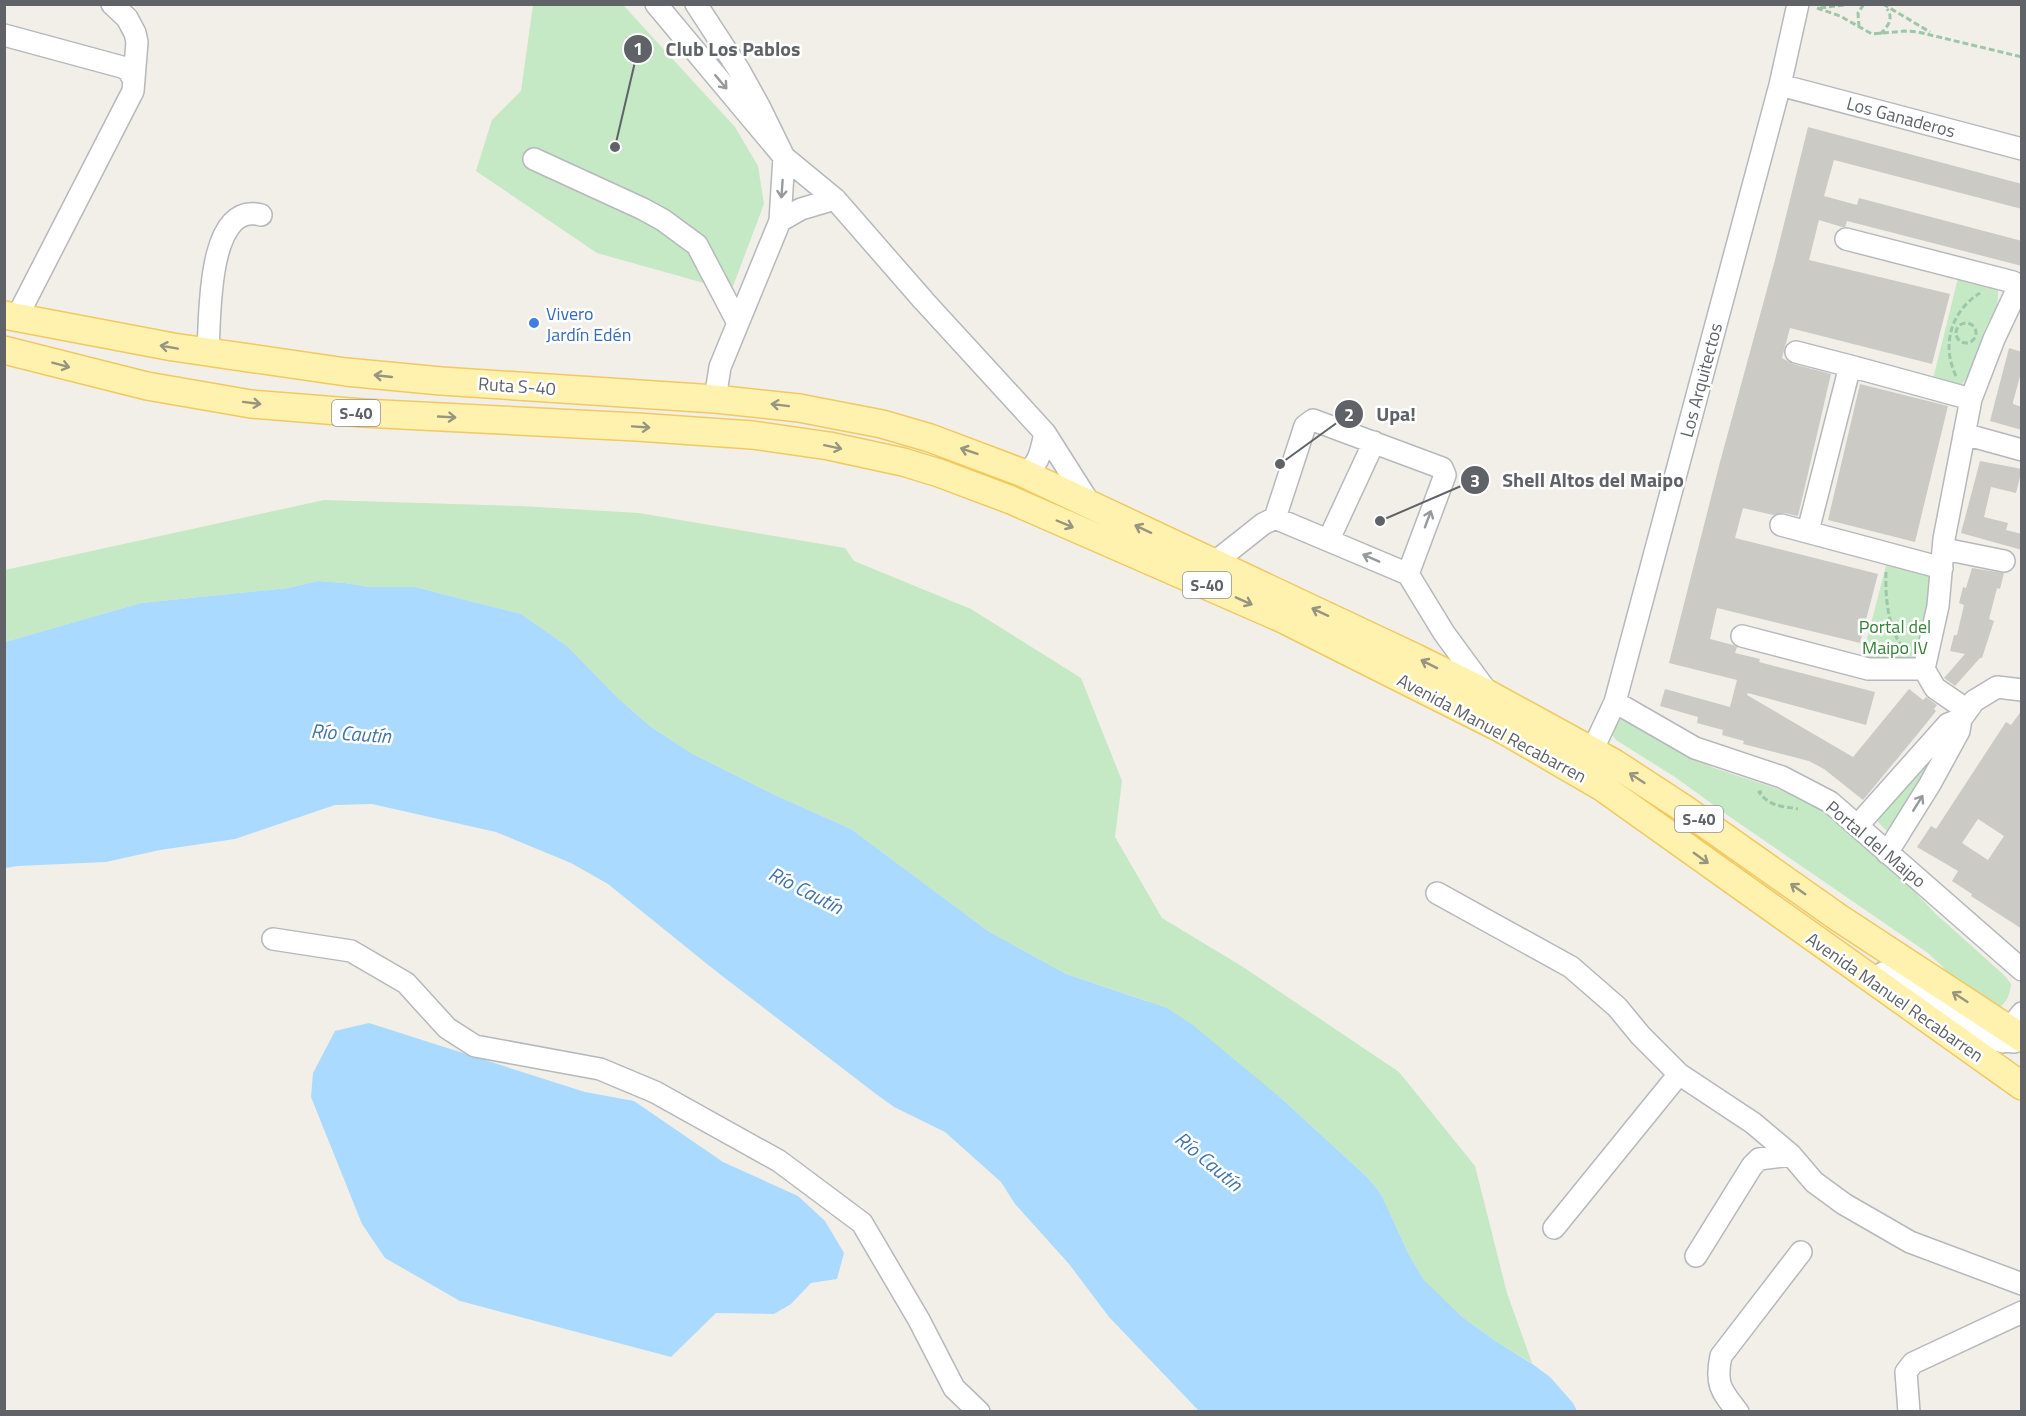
<svg xmlns="http://www.w3.org/2000/svg" width="2026" height="1416" viewBox="0 0 2026 1416" font-family="'Titillium Web',sans-serif">
	<rect width="100%" height="100%" fill="#f1efe8"/>
	<!-- green -->
	<path fill="#c5e8c5" d="M533,5H623L735,127L758,166L764,204L730,294L704,283L597,253L476,171L492,120L521,91Z
		M1958,278L1998,290C1998,295 1998,300 1997,305C1994,314 1988,322 1984,331C1978,346 1972,379 1958,387L1933,379Z
		M324,500L520,506L639,513L845,548L854,561L971,609L1081,678L1122,781L1115,837L1162,918L1243,967L1399,1072L1475,1166L1507,1293L1532,1363L1497,1342L1462,1317L1438,1295L1424,1280L1409,1255L1381,1194L1367,1177L1282,1099L1147,1001L1066,974L988,931L851,829L777,796L693,754L651,727L619,699L567,646L521,614L415,587H369L345,583L318,581L288,588L141,603L5,642V570Z
		M1888,558L1931,572V596L1917,662H1861Z
		M1621,718L1630,721L1714,768L1787,792L1815,805L1898,875L1936,914L2005,976L2011,984C2010,997 2005,1005 1993,1012L1958,988L1942,966L1928,953L1733,819L1675,777L1616,740L1610,732L1617,720Z
		M1944,745L1893,829L1887,831L1878,822L1879,818Z"/>
	<!-- water -->
	<path fill="#aadaff" d="M318,581L345,583L369,587H415L521,614L567,646L619,699L651,727L693,754L777,796L851,829L988,931L1066,974L1167,1008L1194,1026L1282,1099L1367,1177L1381,1194L1409,1255L1424,1280L1462,1317L1497,1342L1531,1363L1550,1377L1573,1403L1577,1411H1199L1109,1317L1069,1264L1015,1204L1001,1182L945,1132L894,1107L876,1094L717,972L608,884L571,863L496,832L372,804L335,805L235,839L160,850L106,862L18,866L5,868V642L141,603L288,588Z
		M369,1023L585,1092L634,1101L723,1162L798,1196L825,1221L844,1253L837,1279L811,1283L791,1304L774,1314L716,1313L671,1357L460,1301L385,1258L362,1224L311,1097L313,1073L335,1031Z"/>
	<!-- building -->
	<path fill="#cccac5" fill-rule="evenodd" d="M1808,127L2022,184V209L1834,160L1824,196L1857,205L1859,198L2022,241V266L1847,221L1845,227H1842L1819,220L1809,260L1950,294L1932,364L1790,328L1782,358L1793,364L1831,374L1802,499L1798,516L1784,513L1773,515L1743,508L1735,538L1878,574L1860,643L1717,608L1710,639L1733,645L1737,647L1735,653L1760,659L1759,662L1875,692L1866,725L1748,693L1747,695L1853,757L1909,689L1923,700L1926,697L1937,705L1934,709L1936,711L1921,730L1863,800L1824,769L1809,761L1743,744L1744,741L1722,735L1723,730L1697,723L1698,717L1660,706L1665,689L1730,707L1737,680L1669,663L1720,462L1775,260Z
		M2009,348L2022,352V369L2013,402V404L2022,407V430L1990,421Z
		M1860,384L1948,406L1915,542L1828,520Z
		M1980,461L2022,469L2016,493L1991,487L1984,517L2008,523L2006,530L2022,534V550L1961,533Z
		M1972,568L2004,573L2000,589L1997,588L1989,619L1994,621L1982,658H1980L1955,686L1944,678L1965,654L1950,651L1954,635H1957L1964,605L1959,603L1963,587L1966,588Z
		M2022,710V929L1971,896L1972,894L1952,881L1958,871L1917,847L1931,826L1936,829L2006,722L2011,725ZM1978,819L2004,836L1988,860L1962,843Z"/>
	<g fill="none" stroke-linecap="round" stroke-linejoin="round">
		<!-- minor casing -->
		<g stroke="#b5b8bc" stroke-width="24">
			<path id="minor" d="M656,4L784,157L835,199L924,301L1045,433L1090,504
				M696,4L739,70L759,106L784,157L780,221L720,367L715,399
				M4,35L122,67L128,70L134,80
				M1780,85L2022,149
				M534,159L643,209L663,220L697,245L738,323
				M780,221L801,209L835,199
				M1846,239L2013,282L2017,290L1994,339L1971,399L1944,539L1938,606L1924,669L1935,688L1967,710
				M17,317L133,91L137,42L135,33L127,18L112,4
				M1796,352L1850,366
				M208,353C210,322 206,200 261,215
				M1964,434L2022,450
				M1023,473C1040,466 1041,450 1045,433
				M1275,518L1305,426L1313,420L1442,468L1445,475L1408,574
				M1781,525L1942,568
				M1808,531L1850,366L1971,399
				M1329,539L1374,442
				M1944,549L2004,561
				M1215,562L1263,524L1275,518L1408,574L1444,633L1488,693
				M1742,636L1868,669H1924
				M1615,702L1695,748L1782,777L1830,802L2022,970
				M1592,751L1615,702L1780,85L1798,4
				M1858,825L1948,724L1961,719
				M1887,853L1930,784L1959,731L1961,719L1974,701L1997,687L2022,690
				M1437,893L1571,967L1617,1007L1641,1036L1679,1074L1753,1123L1791,1155L1814,1182L1844,1204L1910,1242L2022,1284
				M273,939L351,951L406,983L447,1028L475,1046L600,1069L655,1092L779,1161L862,1223L919,1320L954,1388L979,1412
				M1883,973L1994,1040L2014,1042L2022,1034
				M2003,1042L2009,1029L2022,1013
				M1554,1228L1679,1074
				M1696,1256L1752,1166L1759,1159L1791,1155
				M1738,1412C1721,1391 1715,1384 1721,1356L1801,1252
				M1909,1412L1906,1372L1913,1363L2022,1312"/>
		</g>
		<!-- major casing -->
		<g stroke="#f2c960" stroke-width="30">
			<path id="major" d="M4,315L173,347L346,372L441,381L715,399L799,408L882,424L930,438L1023,473L1414,657L1488,694L1614,763L1683,808L1839,918L2022,1038
				M4,350L147,386L251,404L363,413L637,427L752,435L829,446L903,462L939,473L1011,500L1283,619L1502,729L1602,787L2022,1086"/>
		</g>
		<!-- path -->
		<path stroke="#9cc7a9" stroke-width="3" stroke-dasharray="6 3" stroke-linecap="butt" d="M1883,4L1930,32
			M1817,8L1840,16L1872,34L1905,31L1918,32L2022,57
			M1820,8L1851,4
			M1859,27L1858,13L1864,4
			M1880,34C1888,27 1894,18 1887,9
			M1956 333a10 10 0 1 1 20 0a10 10 0 1 1-20 0Z
			M1956,376C1941,345 1951,311 1980,293
			M1886,572C1885,599 1888,626 1903,649
			M1762,792H1759C1770,807 1782,806 1798,809"/>
		<!-- minor -->
		<use href="#minor" stroke="#fff" stroke-width="21"/>
		<!-- major -->
		<use href="#major" stroke="#fff2af" stroke-width="27"/>
	</g>
	<!-- one-way arrows -->
	<defs><path id="oneway-shaft" d="M-6 0H5M1.5-3L5.5 0L1.5 3" fill="none" stroke-width="1.6" stroke-linecap="round" stroke-linejoin="round" transform="scale(1.5)"/></defs>
	<g stroke="#979a9d">
		<use href="#oneway-shaft" transform="translate(721 82) rotate(50)"/>
		<use href="#oneway-shaft" transform="translate(782 189) rotate(94)"/>
		<use href="#oneway-shaft" transform="translate(1428 519) rotate(-70)"/>
		<use href="#oneway-shaft" transform="translate(1371 558) rotate(-156)"/>
		<use href="#oneway-shaft" transform="translate(1918 803) rotate(-58)"/>
	</g>
	<g stroke="#979581">
		<use href="#oneway-shaft" transform="translate(169 347) rotate(-170)"/>
		<use href="#oneway-shaft" transform="translate(61 365) rotate(15)"/>
		<use href="#oneway-shaft" transform="translate(383 376) rotate(-174)"/>
		<use href="#oneway-shaft" transform="translate(252 403) rotate(7)"/>
		<use href="#oneway-shaft" transform="translate(780 405) rotate(-173)"/>
		<use href="#oneway-shaft" transform="translate(447 417) rotate(3)"/>
		<use href="#oneway-shaft" transform="translate(641 427) rotate(4)"/>
		<use href="#oneway-shaft" transform="translate(833 447) rotate(12)"/>
		<use href="#oneway-shaft" transform="translate(969 451) rotate(-161)"/>
		<use href="#oneway-shaft" transform="translate(1065 524) rotate(23)"/>
		<use href="#oneway-shaft" transform="translate(1143 529) rotate(-155)"/>
		<use href="#oneway-shaft" transform="translate(1244 601) rotate(24)"/>
		<use href="#oneway-shaft" transform="translate(1320 612) rotate(-155)"/>
		<use href="#oneway-shaft" transform="translate(1429 664) rotate(-153)"/>
		<use href="#oneway-shaft" transform="translate(1637 778) rotate(-147)"/>
		<use href="#oneway-shaft" transform="translate(1701 858) rotate(36)"/>
		<use href="#oneway-shaft" transform="translate(1798 889) rotate(-145)"/>
		<use href="#oneway-shaft" transform="translate(1960 997) rotate(-147)"/>
	</g>
	<!-- markers -->
	<circle fill="#3f7fe0" stroke="#fff" stroke-width="2" cx="534" cy="323" r="6"/>
	<g text-anchor="middle" dominant-baseline="central" stroke-width="5" stroke-linejoin="round" paint-order="stroke">
		<!-- shield labels -->
		<g fill="#fff" stroke="#8f9295" stroke-width="1.5">
			<rect x="332" y="400" width="48" height="26" rx="4.5"/>
			<rect x="1183" y="572" width="48" height="26" rx="4.5"/>
			<rect x="1675" y="806" width="48" height="26" rx="4.5"/>
		</g>
		<g font-size="16" font-weight="bold" fill="#5f6368">
			<text x="356" y="413">S-40</text>
			<text x="1207" y="585">S-40</text>
			<text x="1699" y="819">S-40</text>
		</g>
		<!-- street labels -->
		<g font-size="18" fill="#5f6368" stroke="#fff">
			<text transform="translate(1901 117) rotate(15)">Los Ganaderos</text>
			<text transform="translate(1701 380) rotate(-75)">Los Arquitectos</text>
			<text transform="translate(517 386) rotate(4)">Ruta S-40</text>
			<text transform="translate(1492 728) rotate(28)">Avenida Manuel Recabarren</text>
			<text transform="translate(1876 844) rotate(40)">Portal del Maipo</text>
			<text transform="translate(1895 997) rotate(35)">Avenida Manuel Recabarren</text>
		</g>
		<!-- shop labels -->
		<g font-size="18" fill="#366cbe" stroke="#fff" text-anchor="start">
			<text x="546" y="313">Vivero<tspan x="546" dy="21">Jardín Edén</tspan></text>
		</g>
		<!-- park labels -->
		<g font-size="18" fill="#348238" stroke="#fff">
			<text x="1895" y="626">Portal del<tspan x="1895" dy="21">Maipo IV</tspan></text>
		</g>
		<!-- water labels -->
		<g font-size="20" font-style="italic" fill="#4174aa" stroke="#fff">
			<text transform="translate(351 733) rotate(4)">Río Cautín</text>
			<text transform="translate(806 890) rotate(27)">Río Cautín</text>
			<text transform="translate(1209 1161) rotate(40)">Río Cautín</text>
		</g>
	</g>
	<!-- callouts -->
	<path fill="none" stroke="#5f6368" stroke-width="2" d="M615 147L638 49M1280 464L1349 414M1380 521L1475 480"/>
	<g fill="#5f6368" stroke="#fff" stroke-width="2">
		<circle cx="615" cy="147" r="6"/>
		<circle cx="1280" cy="464" r="6"/>
		<circle cx="1380" cy="521" r="6"/>
		<circle cx="638" cy="49" r="15"/>
		<circle cx="1349" cy="414" r="15"/>
		<circle cx="1475" cy="480" r="15"/>
	</g>
	<g font-size="18" text-anchor="middle" font-weight="bold" fill="#fff">
		<text x="638" y="55">1</text>
		<text x="1349" y="421">2</text>
		<text x="1475" y="487">3</text>
	</g>
	<g font-size="20" text-anchor="middle" font-weight="bold" fill="#5f6368" stroke="#fff" stroke-width="5" stroke-linejoin="round" paint-order="stroke">
		<text x="733" y="56">Club Los Pablos</text>
		<text x="1396" y="421">Upa!</text>
		<text x="1593" y="487">Shell Altos del Maipo</text>
	</g>
	<!-- border -->
	<rect width="2026" height="1416" fill="none" stroke="#5f6368" stroke-width="12"/>
</svg>
